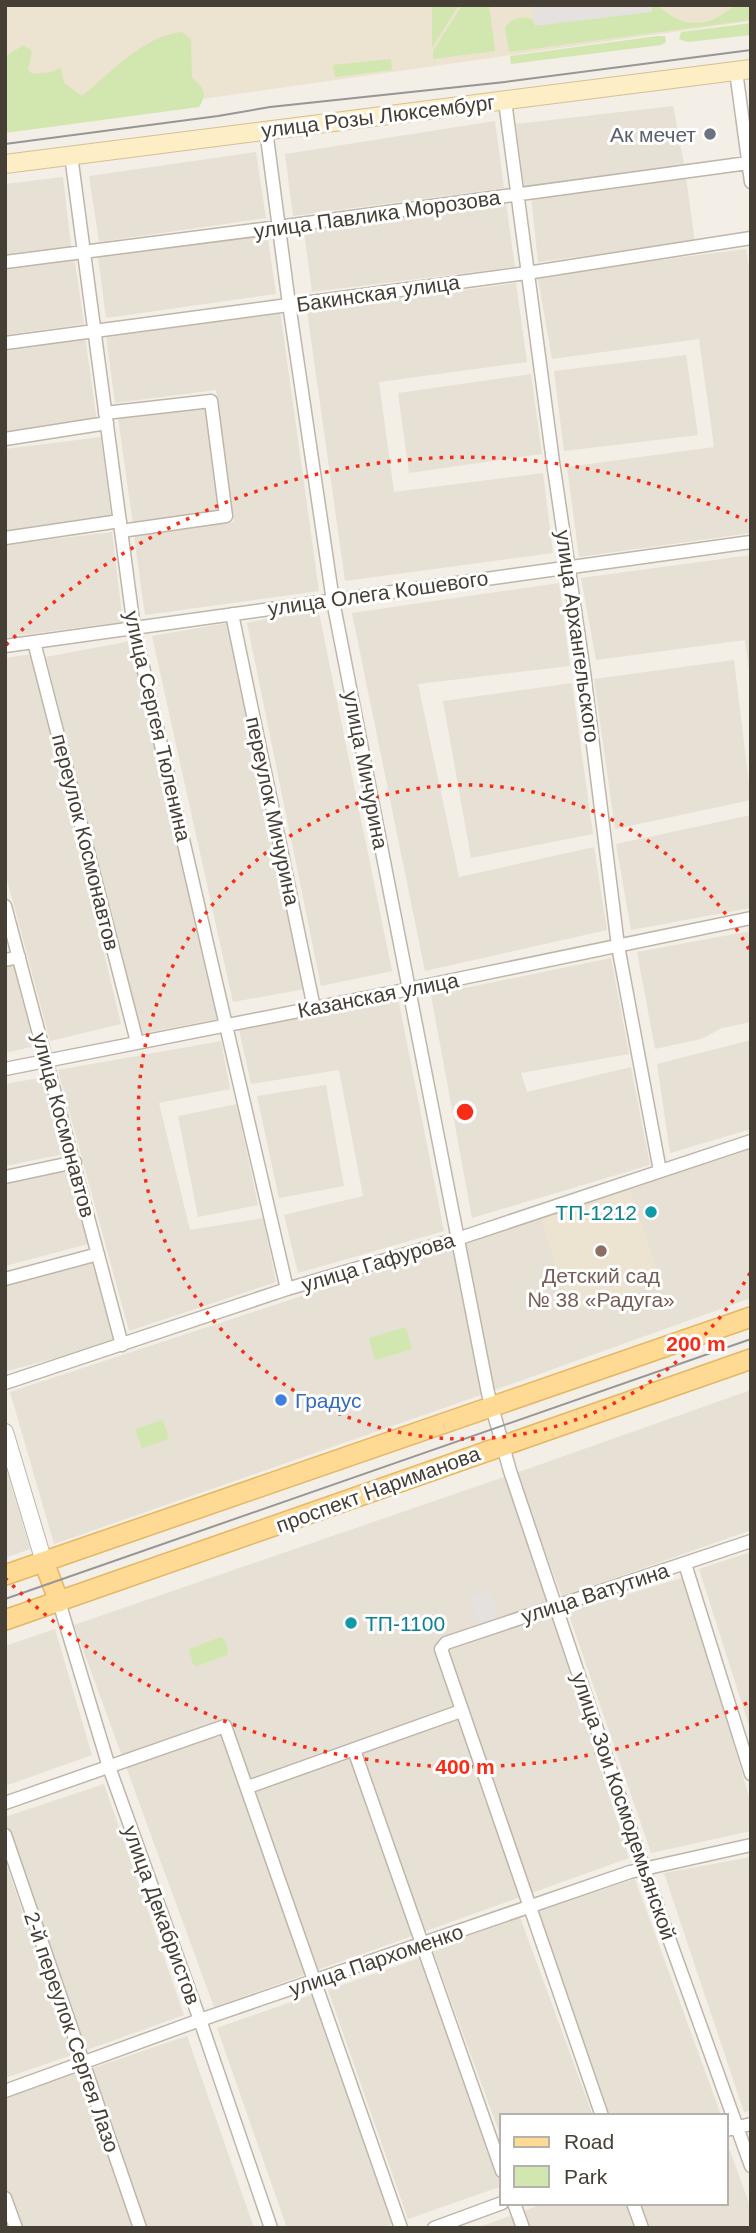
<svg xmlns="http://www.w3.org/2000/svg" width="756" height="2233" viewBox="0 0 756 2233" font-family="Helvetica,sans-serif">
	<rect width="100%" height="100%" fill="#f3eee6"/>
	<!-- residential -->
	<path fill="#e7e0d4" d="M673,106L684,164L524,186L516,124Z
		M495,121L504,188L293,216L285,154Z
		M256,152L266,218L99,242L89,176Z
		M63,177L71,246L5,254V184Z
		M686,177L695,242L538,262L531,197Z
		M506,203L515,267L312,292L304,232Z
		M267,233L276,294L106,318L98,257Z
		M746,249L751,278V533L579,557L567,467L714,447L699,339L552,359L538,279L604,267Z
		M74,255L84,324L5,335V265Z
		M516,283L527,362L379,382L394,492L543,473L553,553L345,581L307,311Z
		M280,310L319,591L145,615L134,536L234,522L216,390L115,403L106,335Z
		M85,337L97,422L5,435V348Z
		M686,355L698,435L564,451L554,371Z
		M531,374L542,454L409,473L398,393Z
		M208,406L223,512L133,525L118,418Z
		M101,437L111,516L5,531V449Z
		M112,532L123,622L5,637V545Z
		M751,555V686L745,640L596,660L581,578Z
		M559,583L570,666L418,684L459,877L594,847L607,930L425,971L352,613Z
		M318,608L392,971L321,986L247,623Z
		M228,623L305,989L233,1002L152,636Z
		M131,641L218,1019L140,1034L46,657Z
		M32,654L121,1024L50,1041L5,872V658Z
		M734,660L751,800L615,829L594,679Z
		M572,683L593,834L471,858L443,701Z
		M751,815V908L631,930L616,844Z
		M751,931V1022L722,1028L701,1039L655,1049L637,952Z
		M611,958L629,1054L521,1073L527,1092L631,1067L650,1165L472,1218L431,995Z
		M13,964L35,1046L5,1053V966Z
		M398,998L444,1231L298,1273L284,1215L363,1196L339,1070L251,1084L238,1025Z
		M751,1040V1129L670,1153L657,1064Z
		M221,1041L230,1089L159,1103L190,1230L263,1218L276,1282L129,1331L58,1070Z
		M45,1077L64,1154L5,1166V1084Z
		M326,1085L344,1186L279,1198L257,1096Z
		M237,1104L258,1205L198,1217L178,1116Z
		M751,1148V1298L478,1396L54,1544L10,1392Z
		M69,1168L88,1244L5,1266V1182Z
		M93,1257L116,1342L7,1371L5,1284Z
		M751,1390V1530L562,1597L516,1473Z
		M5,1464L30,1549L5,1558Z
		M507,1476L629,1858L214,2007L74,1625Z
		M751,1552V1732L699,1569Z
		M685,1577L751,1804V1831L651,1853L568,1612Z
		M55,1629L92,1755L5,1786V1646Z
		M104,1784L184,2015L84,2051L5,1828V1817Z
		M751,1857V2110L744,2112L664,1873Z
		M5,1861L72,2055L5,2078Z
		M635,1879L721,2115L719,2116H606L536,1912Z
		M520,1917L593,2116H502V2140L432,1949Z
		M425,1956L502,2175V2186L408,2219L328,1990Z
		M314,1994L395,2223L381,2228H287L217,2028Z
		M187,2036L254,2228H145L90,2069Z
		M78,2071L133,2228H20L5,2186V2097Z
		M726,2140L751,2209V2228H477L546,2203H726Z"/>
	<!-- education -->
	<path fill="#ece3d0" d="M5,5H751V21L5,127Z
		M630,1190L661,1281L571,1312L541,1220Z"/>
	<!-- green -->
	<path fill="#d1e7af" d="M432,5H459L432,48Z
		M462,5H489L495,51L433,59V51Z
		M652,5H658C681,30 711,28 734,5H751V20L509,52L505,28C510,18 523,16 532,19L535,25L652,11Z
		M751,23V35L688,42L679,39L681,32Z
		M182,32L191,39L192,78C203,86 208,94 199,107L5,133V57L23,45L32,51L28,69L32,74L51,72L61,68L64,83L82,96C112,72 143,36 182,32Z
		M657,36H665L666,42L661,45L511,64L510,56Z
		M391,59L392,70L335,77L333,65Z
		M406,1327L412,1349L375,1360L369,1338Z
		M163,1420L169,1439L142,1448L135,1429Z
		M220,1637L225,1640L228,1650L227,1655L197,1666L193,1664L189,1649Z"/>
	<!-- parking -->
	<path fill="#e4e1de" d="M532,5H650L651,12L535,26Z
		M490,1590L500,1620L480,1627L469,1598Z"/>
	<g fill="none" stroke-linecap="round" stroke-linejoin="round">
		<!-- minor casing -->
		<g stroke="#beb6a9" stroke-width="15">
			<path id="minor" d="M736,71L751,182
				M505,101L553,462L584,672L618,946L660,1171
				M266,130L289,304L333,601L488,1393L510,1471L644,1869L751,2166
				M71,155L134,628L287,1289
				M5,262L278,227L748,163
				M5,343L527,273L751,238
				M105,413L211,401L226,516L121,531
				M5,439L107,423
				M5,538L120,521
				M232,614L314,1008
				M34,642L137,1042
				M5,646L751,542
				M5,906L122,1345
				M5,960L19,957
				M5,1069L395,992L751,918
				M5,1177L75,1162
				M5,1279L98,1254
				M5,1383L287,1289L457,1239L751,1141
				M685,1564L751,1774
				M59,1602L109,1767L200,2020L271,2228
				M354,1750L502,2171
				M248,1787L461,1711
				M5,1803L225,1726L401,2228
				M5,1835L140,2228
				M5,2091L200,2020L630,1872L751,1845
				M602,2116L441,1649L446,1643L751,1541
				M726,2130L751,2124
				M5,2198L16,2228
				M514,2203L523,2228
				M633,2203L642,2228
				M434,2228L502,2203"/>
		</g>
		<!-- tertiary casing -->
		<g stroke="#beb6a9" stroke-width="18">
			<path id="tertiary" d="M5,1432L44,1562"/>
		</g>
		<!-- secondary casing -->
		<g stroke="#d3c096" stroke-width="20">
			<path id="secondary" d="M5,164L751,69"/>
		</g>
		<!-- primary casing -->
		<g stroke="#e3b764" stroke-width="22">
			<path id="primary" d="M44,1562L59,1602
				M5,1575L751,1317
				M5,1620L751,1359"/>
		</g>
		<!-- minor -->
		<use href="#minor" stroke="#fff" stroke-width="12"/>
		<!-- tertiary -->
		<use href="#tertiary" stroke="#fff" stroke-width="16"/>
		<!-- secondary -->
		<use href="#secondary" stroke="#feeec5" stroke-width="18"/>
		<!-- primary -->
		<use href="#primary" stroke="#feda94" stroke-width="19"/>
		<!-- tram -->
		<path stroke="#969696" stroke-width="2" d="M5,144L218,116L270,107L505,82L751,50
			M5,1599L751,1339"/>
	</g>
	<!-- distance rings -->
	<g fill="none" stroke="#f92d17" stroke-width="3.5" stroke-dasharray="3.5 7">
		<path d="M750 1273A327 327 0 1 1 750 951"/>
		<path d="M747 1703A655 655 0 0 1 6 1579M6 645A655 655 0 0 1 747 521"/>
	</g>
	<!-- markers -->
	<circle fill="#6b7280" stroke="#fff" stroke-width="2.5" cx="710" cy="134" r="7"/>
	<g fill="#0f9aa8" stroke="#fff" stroke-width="2.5">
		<circle cx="651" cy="1212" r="7"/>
		<circle cx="351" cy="1623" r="7"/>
	</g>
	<circle fill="#8d6e63" stroke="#fff" stroke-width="2.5" cx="601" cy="1251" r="7"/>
	<circle fill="#3f7fe0" stroke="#fff" stroke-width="2.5" cx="281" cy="1400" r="7"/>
	<g text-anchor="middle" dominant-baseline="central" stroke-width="6" stroke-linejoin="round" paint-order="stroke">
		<!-- street labels -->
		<g font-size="21" fill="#463f35" stroke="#fff">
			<text transform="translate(378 116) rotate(-7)">улица Розы Люксембург</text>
			<text transform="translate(377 214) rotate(-8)">улица Павлика Морозова</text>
			<text transform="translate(378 293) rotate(-8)">Бакинская улица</text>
			<text transform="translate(378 593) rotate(-8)">улица Олега Кошевого</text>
			<text transform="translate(578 636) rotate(82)">улица Архангельского</text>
			<text transform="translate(158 726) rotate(77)">улица Сергея Тюленина</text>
			<text transform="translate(366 770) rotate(79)">улица Мичурина</text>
			<text transform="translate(273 811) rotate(78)">переулок Мичурина</text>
			<text transform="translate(86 842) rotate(76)">переулок Космонавтов</text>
			<text transform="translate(378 995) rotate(-11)">Казанская улица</text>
			<text transform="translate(64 1125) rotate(75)">улица Космонавтов</text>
			<text transform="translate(378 1262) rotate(-17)">улица Гафурова</text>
			<text transform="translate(378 1489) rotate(-20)">проспект Нариманова</text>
			<text transform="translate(595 1593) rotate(-18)">улица Ватутина</text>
			<text transform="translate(624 1806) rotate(71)">улица Зои Космодемьянской</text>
			<text transform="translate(162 1915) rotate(70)">улица Декабристов</text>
			<text transform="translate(376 1960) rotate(-19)">улица Пархоменко</text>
			<text transform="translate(72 2032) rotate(71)">2-й переулок Сергея Лазо</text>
		</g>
		<!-- worship labels -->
		<g font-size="21" fill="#5b616d" stroke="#fff" text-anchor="end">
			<text x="696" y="134">Ак мечет</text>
		</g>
		<!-- culture labels -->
		<g font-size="21" fill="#0d838f" stroke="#fff" text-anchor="end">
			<text x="637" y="1212">ТП-1212</text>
			<text x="365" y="1623" text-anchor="start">ТП-1100</text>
		</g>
		<!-- education labels -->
		<g font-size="21" fill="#785e54" stroke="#fff">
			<text x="601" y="1275">Детский сад<tspan x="601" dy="24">№ 38 «Радуга»</tspan></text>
		</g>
		<!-- shop labels -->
		<g font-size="21" fill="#366cbe" stroke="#fff" text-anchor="start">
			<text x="295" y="1400">Градус</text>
		</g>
	</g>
	<circle cx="465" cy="1112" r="10" fill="#f92d17" stroke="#fff" stroke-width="3.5"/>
	<g font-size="21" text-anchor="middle" font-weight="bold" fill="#f92d17" stroke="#fff" stroke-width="6" stroke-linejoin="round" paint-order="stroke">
		<text x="696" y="1351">200 m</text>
		<text x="465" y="1774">400 m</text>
	</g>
	<!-- border -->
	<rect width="756" height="2233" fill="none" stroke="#463f35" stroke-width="14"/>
	<!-- legend -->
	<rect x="500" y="2114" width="228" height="91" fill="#ffffff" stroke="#b5b2ae" stroke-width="2"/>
	<rect x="514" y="2137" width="35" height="10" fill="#feda94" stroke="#b5b2ae" stroke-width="2"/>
	<text x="564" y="2149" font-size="21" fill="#463f35">Road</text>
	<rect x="514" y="2166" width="35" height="21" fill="#d1e7af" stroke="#b5b2ae" stroke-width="2"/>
	<text x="564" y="2184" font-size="21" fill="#463f35">Park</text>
</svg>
